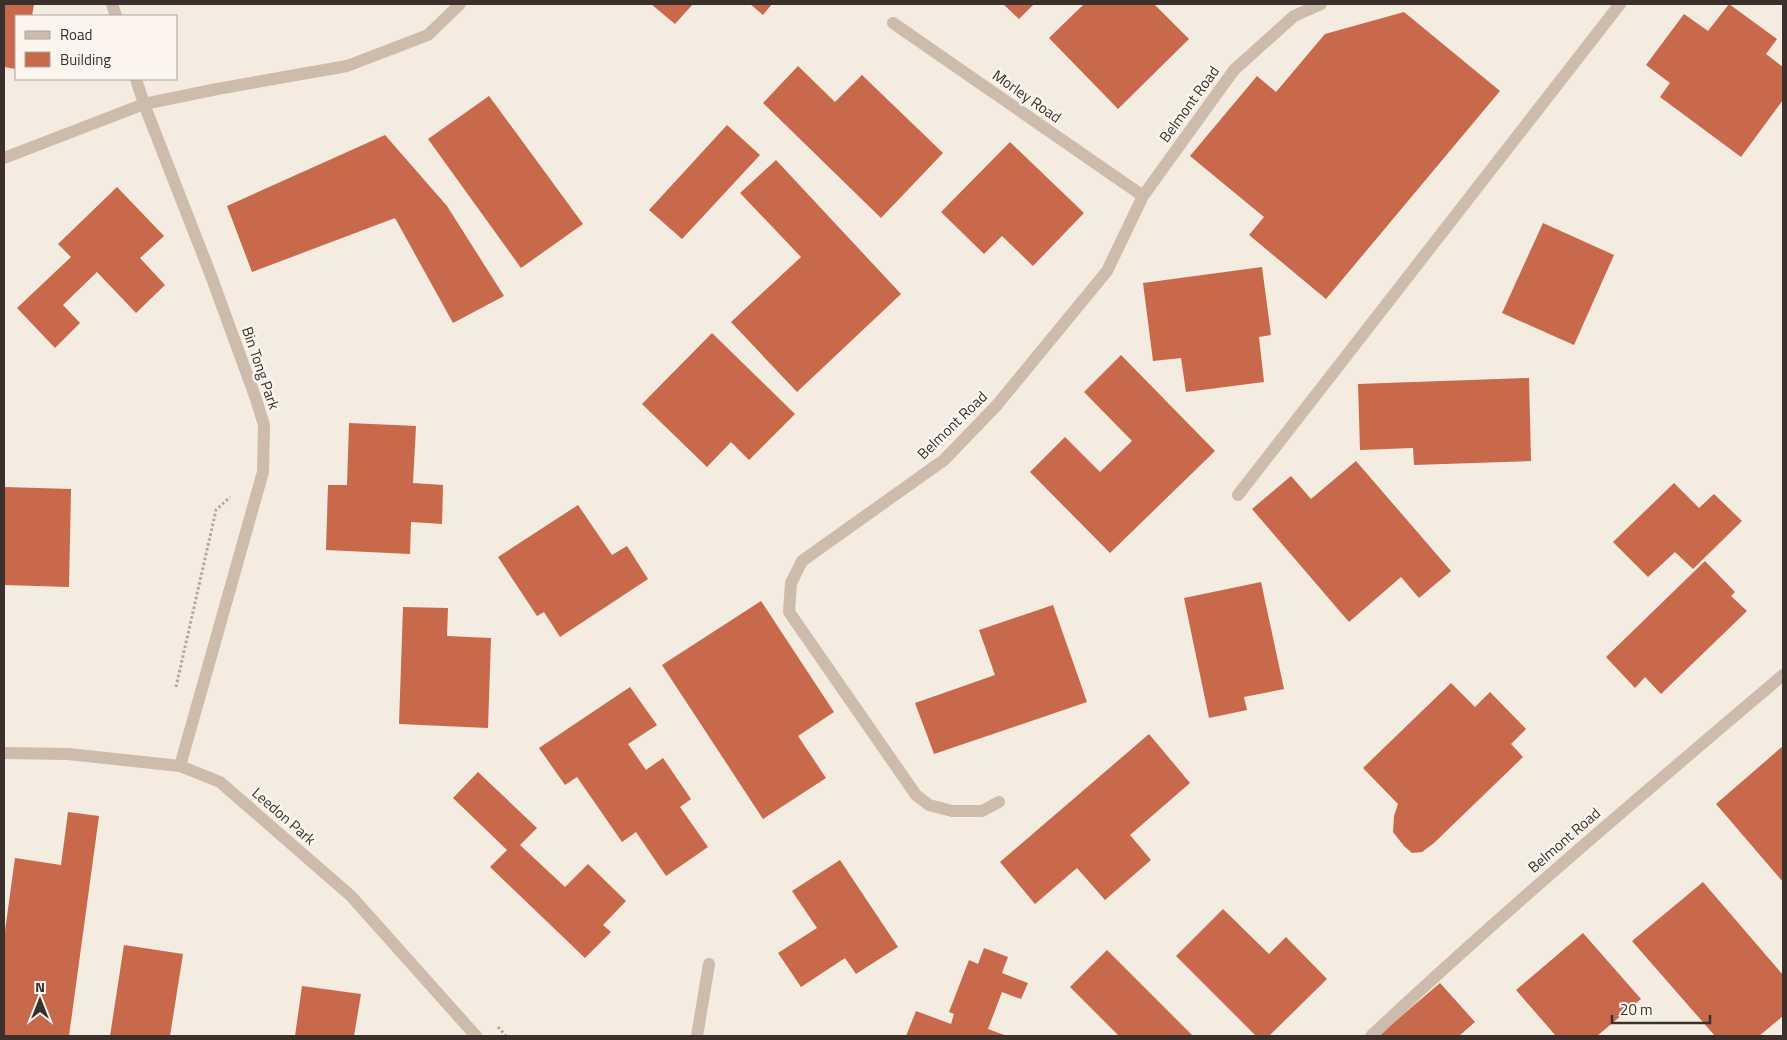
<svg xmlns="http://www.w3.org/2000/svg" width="1787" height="1040" viewBox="0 0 1787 1040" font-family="'Titillium Web',sans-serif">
	<rect width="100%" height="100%" fill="#f4ebe1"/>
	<!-- building -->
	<path fill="#c8694b" d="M4,4H34L32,16H16V69L4,67Z
		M651,4H693L675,24Z
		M750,4H772L763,15Z
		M1003,4H1034L1019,19Z
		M1084,4H1154L1189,39L1118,109L1049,38Z
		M1729,4L1777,39L1766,54L1783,67V100L1741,157L1660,97L1670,83L1646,65L1684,14L1708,31Z
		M1404,12L1500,91L1326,299L1249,235L1264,217L1190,156L1257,76L1276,92L1325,34Z
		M798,66L835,102L862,75L943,153L881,218L763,103Z
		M489,96L583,224L521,268L428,139Z
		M727,125L760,155L682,239L649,210Z
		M385,135L447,206L504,296L453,323L395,218L252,272L227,206Z
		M1010,142L1084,213L1033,266L1002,236L984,254L941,212Z
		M776,160L901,294L797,392L731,322L801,257L740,193Z
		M117,187L164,236L140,258L165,285L136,313L97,272L63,305L80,323L55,348L17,308L71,257L58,244Z
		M1543,223L1614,255L1574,345L1502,313Z
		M1262,267L1271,335L1259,337L1264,382L1186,392L1181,358L1153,361L1143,283Z
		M712,333L795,414L749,460L731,442L707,467L642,404Z
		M1121,355L1215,451L1110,553L1030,472L1065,437L1100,472L1132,441L1084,392Z
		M1529,378L1531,461L1414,465L1413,448L1360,450L1358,384Z
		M349,423L416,426L413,483L443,485L442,524L411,522L410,554L326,550L328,485H347Z
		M1356,461L1451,571L1419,598L1401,577L1349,622L1252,509L1291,476L1311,499Z
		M1674,483L1699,508L1714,494L1742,521L1693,569L1675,552L1648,577L1613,542Z
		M4,487L71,489L69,587L4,585Z
		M578,505L612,555L627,546L648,579L560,637L544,612L537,616L498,557Z
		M1705,561L1735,592L1731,596L1747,611L1661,694L1645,677L1635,688L1606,657Z
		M1261,582L1284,689L1244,697L1247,710L1209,718L1184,598Z
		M761,601L834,712L798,736L826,778L763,819L662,665Z
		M1053,605L1087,702L934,754L915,703L995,675L979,630Z
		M403,607L448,608L447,636L491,638L488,728L399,724Z
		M1451,683L1475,707L1490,692L1526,729L1511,744L1523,757L1434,843L1422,852L1412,853L1404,846L1393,832L1394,816L1398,804L1363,768Z
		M630,687L657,725L628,744L646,770L663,758L691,799L680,807L708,847L666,876L636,832L622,842L577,777L565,785L539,748Z
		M1149,734L1190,783L1130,835L1151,860L1105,900L1077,868L1035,904L1000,862Z
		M1783,746V882L1716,804Z
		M478,772L537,828L520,845L565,887L588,864L626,901L603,925L611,932L585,958L490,867L507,850L453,798Z
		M68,812L99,816L69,1036H4V938L15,858L61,865Z
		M840,860L898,947L856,974L845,958L801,987L778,953L817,928L792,891Z
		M1703,882L1783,975V1016L1759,1036H1715L1632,941Z
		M1223,909L1269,954L1286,937L1327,979L1269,1036H1256L1176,956Z
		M1583,933L1641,999L1597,1036H1556L1516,990Z
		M124,945L183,954L170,1036H110Z
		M984,948L1008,957L1002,973L1028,983L1021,999L1002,992L988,1029L1007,1036H906L916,1011L951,1024L954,1014L949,1012L969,960L978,964Z
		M1107,950L1193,1036H1119L1070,987Z
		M1440,983L1475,1022L1459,1036H1378Z
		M302,986L361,994L354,1036H295Z"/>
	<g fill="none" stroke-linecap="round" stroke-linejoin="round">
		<!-- path -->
		<path stroke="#b9a596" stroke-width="3" stroke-dasharray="2.5 2.5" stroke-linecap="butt" d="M176,687L216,510L230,497
			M498,1027L506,1036"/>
		<!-- minor -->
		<path stroke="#cdbbac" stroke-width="12" d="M112,4L116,16
			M893,23L1143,196
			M136,79L144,104L210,273L256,399L264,425L263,472L180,766
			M4,158L144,104L217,89L347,66L428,35L460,4
			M1238,495L1620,4
			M4,753L68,754L180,766L220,782L351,896L476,1036
			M999,802L982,811H952L929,805L916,795L789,612L791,583L802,561L944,460L997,405L1107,271L1143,196L1234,70L1294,16L1321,4
			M697,1036L709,964
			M1371,1036C1504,911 1644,793 1783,675"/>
	</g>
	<g text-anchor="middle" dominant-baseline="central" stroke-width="5" stroke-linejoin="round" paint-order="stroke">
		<!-- street labels -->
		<g font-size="15" fill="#3b302b" stroke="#fbf5ee">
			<text transform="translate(1027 96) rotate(35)">Morley Road</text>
			<text transform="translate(1189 104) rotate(-54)">Belmont Road</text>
			<text transform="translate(261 368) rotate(71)">Bin Tong Park</text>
			<text transform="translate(952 425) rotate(-44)">Belmont Road</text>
			<text transform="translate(284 816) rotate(41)">Leedon Park</text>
			<text transform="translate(1564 840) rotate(-41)">Belmont Road</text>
		</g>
	</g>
	<!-- border -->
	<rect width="1787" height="1040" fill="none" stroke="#3b302b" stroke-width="10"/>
	<!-- legend -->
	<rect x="15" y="15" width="162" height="65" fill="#fbf5ee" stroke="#aea6a0"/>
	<rect x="25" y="31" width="25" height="8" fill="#cdbbac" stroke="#aea6a0"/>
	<text x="60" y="40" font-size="15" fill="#3b302b">Road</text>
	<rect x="25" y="52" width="25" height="15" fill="#c8694b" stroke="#aea6a0"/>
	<text x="60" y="65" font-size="15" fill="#3b302b">Building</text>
	<!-- north arrow -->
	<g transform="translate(40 1000)" stroke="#fbf5ee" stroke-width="4" paint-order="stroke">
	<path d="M0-4L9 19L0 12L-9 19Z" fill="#3b302b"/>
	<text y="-8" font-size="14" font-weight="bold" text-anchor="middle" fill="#3b302b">N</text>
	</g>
	<!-- scale -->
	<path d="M1612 1015v8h98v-8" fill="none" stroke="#3b302b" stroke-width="2.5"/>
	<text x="1620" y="1015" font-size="15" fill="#3b302b" stroke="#fbf5ee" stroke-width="4" paint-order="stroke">20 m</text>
</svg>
